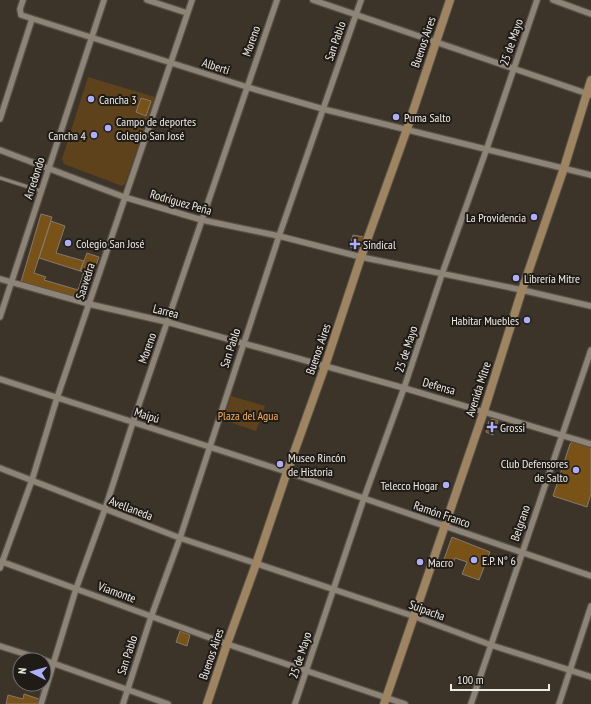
<svg xmlns="http://www.w3.org/2000/svg" width="591" height="704" viewBox="0 0 591 704" font-family="'PT Sans Narrow',sans-serif">
	<rect width="100%" height="100%" fill="#3c3329"/>
	<!-- green -->
	<path fill="#5e421b" d="M88,77L155,97L125,184L122,186L64,164L62,159Z
		M231,396L265,406L256,431L223,420Z"/>
	<!-- building -->
	<path fill="#795217" stroke="#837a6e" d="M141,98L151,101L146,116L136,112Z
		M41,214L52,217L34,273L46,277L44,280L78,290L84,272L80,271L87,253L99,257L84,299L21,282Z
		M51,221L65,226L56,253L84,261L80,271L39,258Z
		M353,235L364,237L363,240L353,247H350Z
		M493,419L498,421L493,435L486,432L489,421Z
		M573,441L591,447V494L587,507L553,496L570,444Z
		M452,537L490,552L479,580L462,574L467,562L455,558L451,569L442,565Z
		M180,631L190,635L187,646L176,642Z
		M24,694L39,699L37,704H6L8,695L23,699Z"/>
	<g fill="none" stroke-linecap="round" stroke-linejoin="round">
		<!-- lane casing -->
		<g stroke="#575148" stroke-width="5">
			<path id="lane" d="M0,178L41,191"/>
		</g>
		<!-- street casing -->
		<g stroke="#575148" stroke-width="8">
			<path id="street" d="M23,0L20,9L21,15L247,87L323,109L591,175
				M147,0L187,13
				M313,0L591,95
				M553,0L591,14
				M0,119L32,19
				M0,150L124,197L202,220L279,236L361,257L522,290L591,306
				M0,279L89,304L167,322L404,388L591,444
				M0,317L104,0
				M0,379L287,472L591,576
				M0,468L180,538L413,616L491,645L591,677
				M0,561L227,644L405,704
				M0,568L32,480L57,398L192,0
				M0,646L44,660
				M44,660L168,704
				M41,704L76,589L105,509L133,422L277,0
				M123,704L151,617L180,538L279,236L361,0
				M295,704L364,498L404,388L442,274L487,148L537,0
				M471,704L591,350
				M559,704L591,606"/>
		</g>
		<!-- secondary casing -->
		<g stroke="#575148" stroke-width="10">
			<path id="secondary" d="M207,704L227,644L256,564L287,472L325,366L361,257L407,129L450,0
				M384,704L484,411L522,290L564,168L591,80"/>
		</g>
		<!-- lane -->
		<use href="#lane" stroke="#8d8377" stroke-width="3"/>
		<!-- street -->
		<use href="#street" stroke="#8d8377" stroke-width="5.5"/>
		<!-- secondary -->
		<use href="#secondary" stroke="#9e8460" stroke-width="8"/>
	</g>
	<!-- markers -->
	<g fill="#adaffb" stroke="#1f1b17" stroke-width="1.5">
		<circle cx="91" cy="99" r="4"/>
		<circle cx="396" cy="117" r="4"/>
		<circle cx="108" cy="128" r="4"/>
		<circle cx="94" cy="135" r="4"/>
		<circle cx="534" cy="217" r="4"/>
		<circle cx="68" cy="243" r="4"/>
		<path d="M353 238h4v4h4v4h-4v4h-4v-4h-4v-4h4z"/>
		<circle cx="516" cy="278" r="4"/>
		<circle cx="527" cy="320" r="4"/>
		<path d="M490 421h4v4h4v4h-4v4h-4v-4h-4v-4h4z"/>
		<circle cx="280" cy="464" r="4"/>
		<circle cx="576" cy="470" r="4"/>
		<circle cx="446" cy="485" r="4"/>
		<circle cx="474" cy="560" r="4"/>
		<circle cx="420" cy="562" r="4"/>
	</g>
	<g text-anchor="middle" dominant-baseline="central" stroke-width="4" stroke-linejoin="round" paint-order="stroke">
		<!-- street labels -->
		<g font-size="12" fill="#efeae3" stroke="#1f1b17">
			<text transform="translate(251 41) rotate(-71)">Moreno</text>
			<text transform="translate(335 41) rotate(-71)">San Pablo</text>
			<text transform="translate(423 42) rotate(-71)">Buenos Aires</text>
			<text transform="translate(511 42) rotate(-71)">25 de Mayo</text>
			<text transform="translate(216 66) rotate(18)">Alberti</text>
			<text transform="translate(34 178) rotate(-72)">Arredondo</text>
			<text transform="translate(181 202) rotate(16)">Rodríguez Peña</text>
			<text transform="translate(85 281) rotate(-72)">Saavedra</text>
			<text transform="translate(166 311) rotate(14)">Larrea</text>
			<text transform="translate(147 348) rotate(-71)">Moreno</text>
			<text transform="translate(230 348) rotate(-72)">San Pablo</text>
			<text transform="translate(318 349) rotate(-71)">Buenos Aires</text>
			<text transform="translate(406 349) rotate(-72)">25 de Mayo</text>
			<text transform="translate(439 386) rotate(16)">Defensa</text>
			<text transform="translate(478 389) rotate(-72)">Avenida Mitre</text>
			<text transform="translate(147 415) rotate(18)">Maipú</text>
			<text transform="translate(131 508) rotate(21)">Avellaneda</text>
			<text transform="translate(442 514) rotate(19)">Ramón Franco</text>
			<text transform="translate(520 523) rotate(-71)">Belgrano</text>
			<text transform="translate(117 592) rotate(20)">Viamonte</text>
			<text transform="translate(427 610) rotate(20)">Suipacha</text>
			<text transform="translate(211 654) rotate(-71)">Buenos Aires</text>
			<text transform="translate(127 655) rotate(-72)">San Pablo</text>
			<text transform="translate(300 655) rotate(-72)">25 de Mayo</text>
		</g>
		<!-- poi labels -->
		<g font-size="12" fill="#efeae3" stroke="#1f1b17" text-anchor="start">
			<text x="99" y="99">Cancha 3</text>
			<text x="404" y="117">Puma Salto</text>
			<text x="116" y="121">Campo de deportes<tspan x="116" dy="14">Colegio San José</tspan></text>
			<text x="86" y="135" text-anchor="end">Cancha 4</text>
			<text x="526" y="217" text-anchor="end">La Providencia</text>
			<text x="76" y="243">Colegio San José</text>
			<text x="363" y="244">Sindical</text>
			<text x="524" y="278">Librería Mitre</text>
			<text x="519" y="320" text-anchor="end">Habitar Muebles</text>
			<text x="500" y="427">Grossi</text>
			<text x="288" y="457">Museo Rincón<tspan x="288" dy="14">de Historia</tspan></text>
			<text x="568" y="463" text-anchor="end">Club Defensores<tspan x="568" dy="14">de Salto</tspan></text>
			<text x="438" y="485" text-anchor="end">Telecco Hogar</text>
			<text x="482" y="560">E.P. N° 6</text>
			<text x="428" y="562">Macro</text>
		</g>
		<!-- park labels -->
		<g font-size="12" fill="#f7b04b" stroke="#1f1b17">
			<text x="248" y="415">Plaza del Agua</text>
		</g>
	</g>
	<!-- north arrow -->
	<g transform="translate(32 672) rotate(276)"><circle r="19" fill="#1f1b17" stroke="#726e69"/>
	<path d="M0-3L7 15L0 10L-7 15Z" fill="#adaffb"/>
	<text y="-6" font-size="11" font-weight="bold" text-anchor="middle" fill="#efeae3">N</text>
	</g>
	<!-- scale -->
	<path d="M451 684v6h98v-6" fill="none" stroke="#efeae3" stroke-width="2"/>
	<text x="457" y="684" font-size="12" fill="#efeae3" stroke="#1f1b17" stroke-width="3" paint-order="stroke">100 m</text>
</svg>
